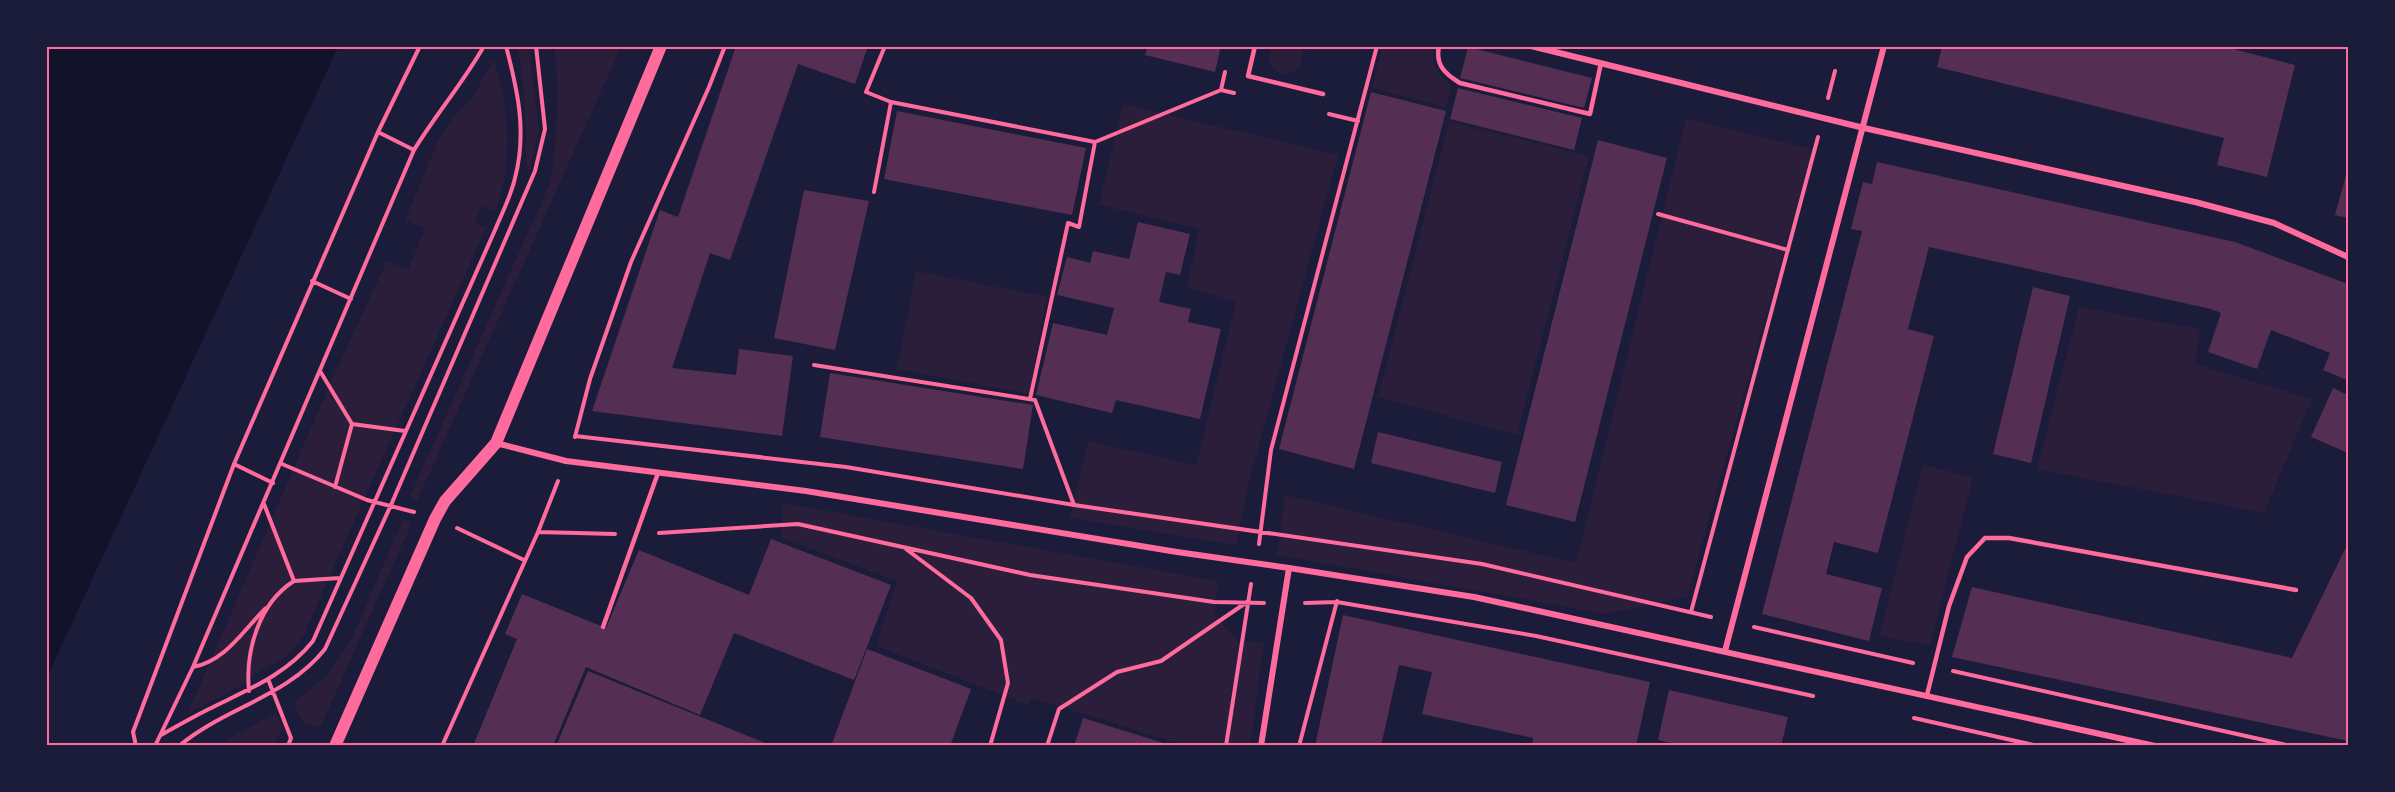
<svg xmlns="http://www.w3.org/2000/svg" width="2395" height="792" viewBox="0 0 2395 792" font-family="'Exo 2',sans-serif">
	<rect width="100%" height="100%" fill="#1b1b3a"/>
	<!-- green -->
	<path fill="#2a1e3b" d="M1383,46L1434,47C1430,67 1437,72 1451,85L1446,107L1372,88Z
		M518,47H529L539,130L530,170L525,169C528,127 524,88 518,47Z
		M554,47H621L417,501L409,498L551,181C557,136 560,92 554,47Z
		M1270,47H1305C1303,52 1302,60 1299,65C1292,79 1275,74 1269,63Z
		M494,59C509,110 514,159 495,211L482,206L475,223L486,228L326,584L303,637L287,656L254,675L237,688L188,713L333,377L387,261L408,269L425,229L405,220L438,141L449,123L475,93Z
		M1123,104L1338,155L1250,478L1236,545L1070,518L1088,441L1196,465L1236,302L1187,287L1199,229L1099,205Z
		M1686,118L1813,149L1687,597L1607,614L1277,555L1285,495L1576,563Z
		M1449,122L1589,156L1517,435L1378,397Z
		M916,271L1047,297L1029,394L897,369Z
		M2079,307L2200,329L2195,364L2312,399L2264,513L2037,469Z
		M1923,464L1973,478L1930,645L1879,636Z
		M783,503L1218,581L1215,614L1237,641L1264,643L1250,745H1183L1032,698L1028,705L876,646L897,581L781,538Z
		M403,519L412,523L320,728L303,722L293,703L326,676L350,642Z
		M276,713L282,727L274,745H217Z"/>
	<!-- water -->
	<path fill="#12122b" d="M47,46L338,47L47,677L46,47Z"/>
	<!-- building -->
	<path fill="#542f53" d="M736,46H868L855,84L798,64L730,260L710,253L672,368L736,375L739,349L793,356L782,436L592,411L660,210L678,217Z
		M1148,46H1221L1215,72L1145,55Z
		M1942,46H2222L2295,65L2267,177L2217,165L2224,138L1937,67Z
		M1468,47L1592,78L1584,108L1460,78Z
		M1458,88L1582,118L1574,150L1450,119Z
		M1371,92L1446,111L1354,469L1279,449Z
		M897,111L1086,148L1072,215L884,179Z
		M1598,140L1667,158L1575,522L1506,505Z
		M1877,162L2235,242L2348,284L2347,380L2323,370L2330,353L2271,330L2257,369L2208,352L2221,313L2211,309L1929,247L1908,329L1934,336L1878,553L1834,542L1826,574L1882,588L1869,641L1762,614L1862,231L1851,229L1863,182L1872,184Z
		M2348,168V218L2335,215Z
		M804,190L869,201L835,350L774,338Z
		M1138,222L1190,234L1180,275L1166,272L1159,302L1191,309L1188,322L1221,329L1200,419L1116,400L1112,413L1036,395L1053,323L1107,335L1114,308L1057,295L1067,257L1090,263L1093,251L1129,259Z
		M2033,287L2070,296L2031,463L1993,454Z
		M830,373L1033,405L1023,469L820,437Z
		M2333,388L2348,395V453L2311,437Z
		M1378,432L1502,462L1495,493L1371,463Z
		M771,539L891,585L854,680L734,633L700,715L586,667L553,746H473L517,639L505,634L522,594L606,628L639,550L749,595Z
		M2348,543V741L1952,657L1972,587L2292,658Z
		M1343,615L1650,682L1636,746H1532L1533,738L1422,714L1432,672L1399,665L1381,746H1315Z
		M867,649L971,689L950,746H831Z
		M588,671L770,745V746H556Z
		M1669,690L1788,717L1781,746H1683L1658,740Z
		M1083,718L1170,745V746H1074Z"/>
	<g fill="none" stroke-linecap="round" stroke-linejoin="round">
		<!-- path -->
		<path stroke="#ff6b9d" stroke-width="4" d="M885,46L866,92L891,102
			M1225,72L1221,90L1234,93
			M1828,98L1835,71
			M1329,114L1358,121
			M378,132L414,150
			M874,192L891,102L1095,142
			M1658,214L1788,250
			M312,281L351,299
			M814,365L1035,400L1074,505
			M320,371L352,424
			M1030,399L1068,223L1079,227L1095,142L1221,90
			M575,436L846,467L1074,505L1482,564L1711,617
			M575,437L590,379L631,262L709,87L725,46
			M234,464L273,483
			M282,464L367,500L414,512
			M335,487L352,424L405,431
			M264,504L294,581L340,578
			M457,528L524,560
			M538,532L615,534
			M659,533L798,524L1030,575L1214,602L1264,603
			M1259,544L1271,450L1377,46
			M906,549L971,598L1001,640L1008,683L990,746
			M1305,603L1337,602L1536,636L1813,696
			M1691,612L1818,137
			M1754,627L1913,663
			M193,667C226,661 243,630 266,608
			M1953,671L2291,746
			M268,679L291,738L288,746
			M249,691C245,651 259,603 294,581
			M1914,718L2038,746
			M161,735C177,726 193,717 209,709C247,690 286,675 313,641L495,230C502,213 511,196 515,178C527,132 518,92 506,46
			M136,746L133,732L234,464L378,132L420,46
			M155,746L193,667L414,150C436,114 463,83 484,46
			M179,746C224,708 287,697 325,649L391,505L535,171L545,129L536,46
			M442,746L538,532L558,481
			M1047,746L1059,709L1117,672L1161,661L1247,602
			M1226,746L1251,584
			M1299,746L1337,601"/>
		<!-- service -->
		<path stroke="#ff6b9d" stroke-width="4.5" d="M1255,46L1248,76L1323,94
			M1439,46C1435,65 1445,74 1460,83L1590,114L1601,63
			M603,627L658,473
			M1927,695L1949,606L1967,557L1985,538H2009L2296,590"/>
		<!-- minor -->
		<path stroke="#ff6b9d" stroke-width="6" d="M1531,46L1864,128L2195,202L2274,223L2348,257
			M496,443L566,461L806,491L1177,552L1289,568L1474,597L2155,746
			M1725,651L1884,46
			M1261,746L1289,568"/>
		<!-- secondary -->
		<path stroke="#ff6b9d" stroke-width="12" d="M335,746L435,519L445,501L496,443L661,46"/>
	</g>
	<!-- border -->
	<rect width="2395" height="792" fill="none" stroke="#1b1b3a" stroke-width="96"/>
	<rect x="48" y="48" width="2299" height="696" fill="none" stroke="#ff6b9d" stroke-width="2"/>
</svg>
